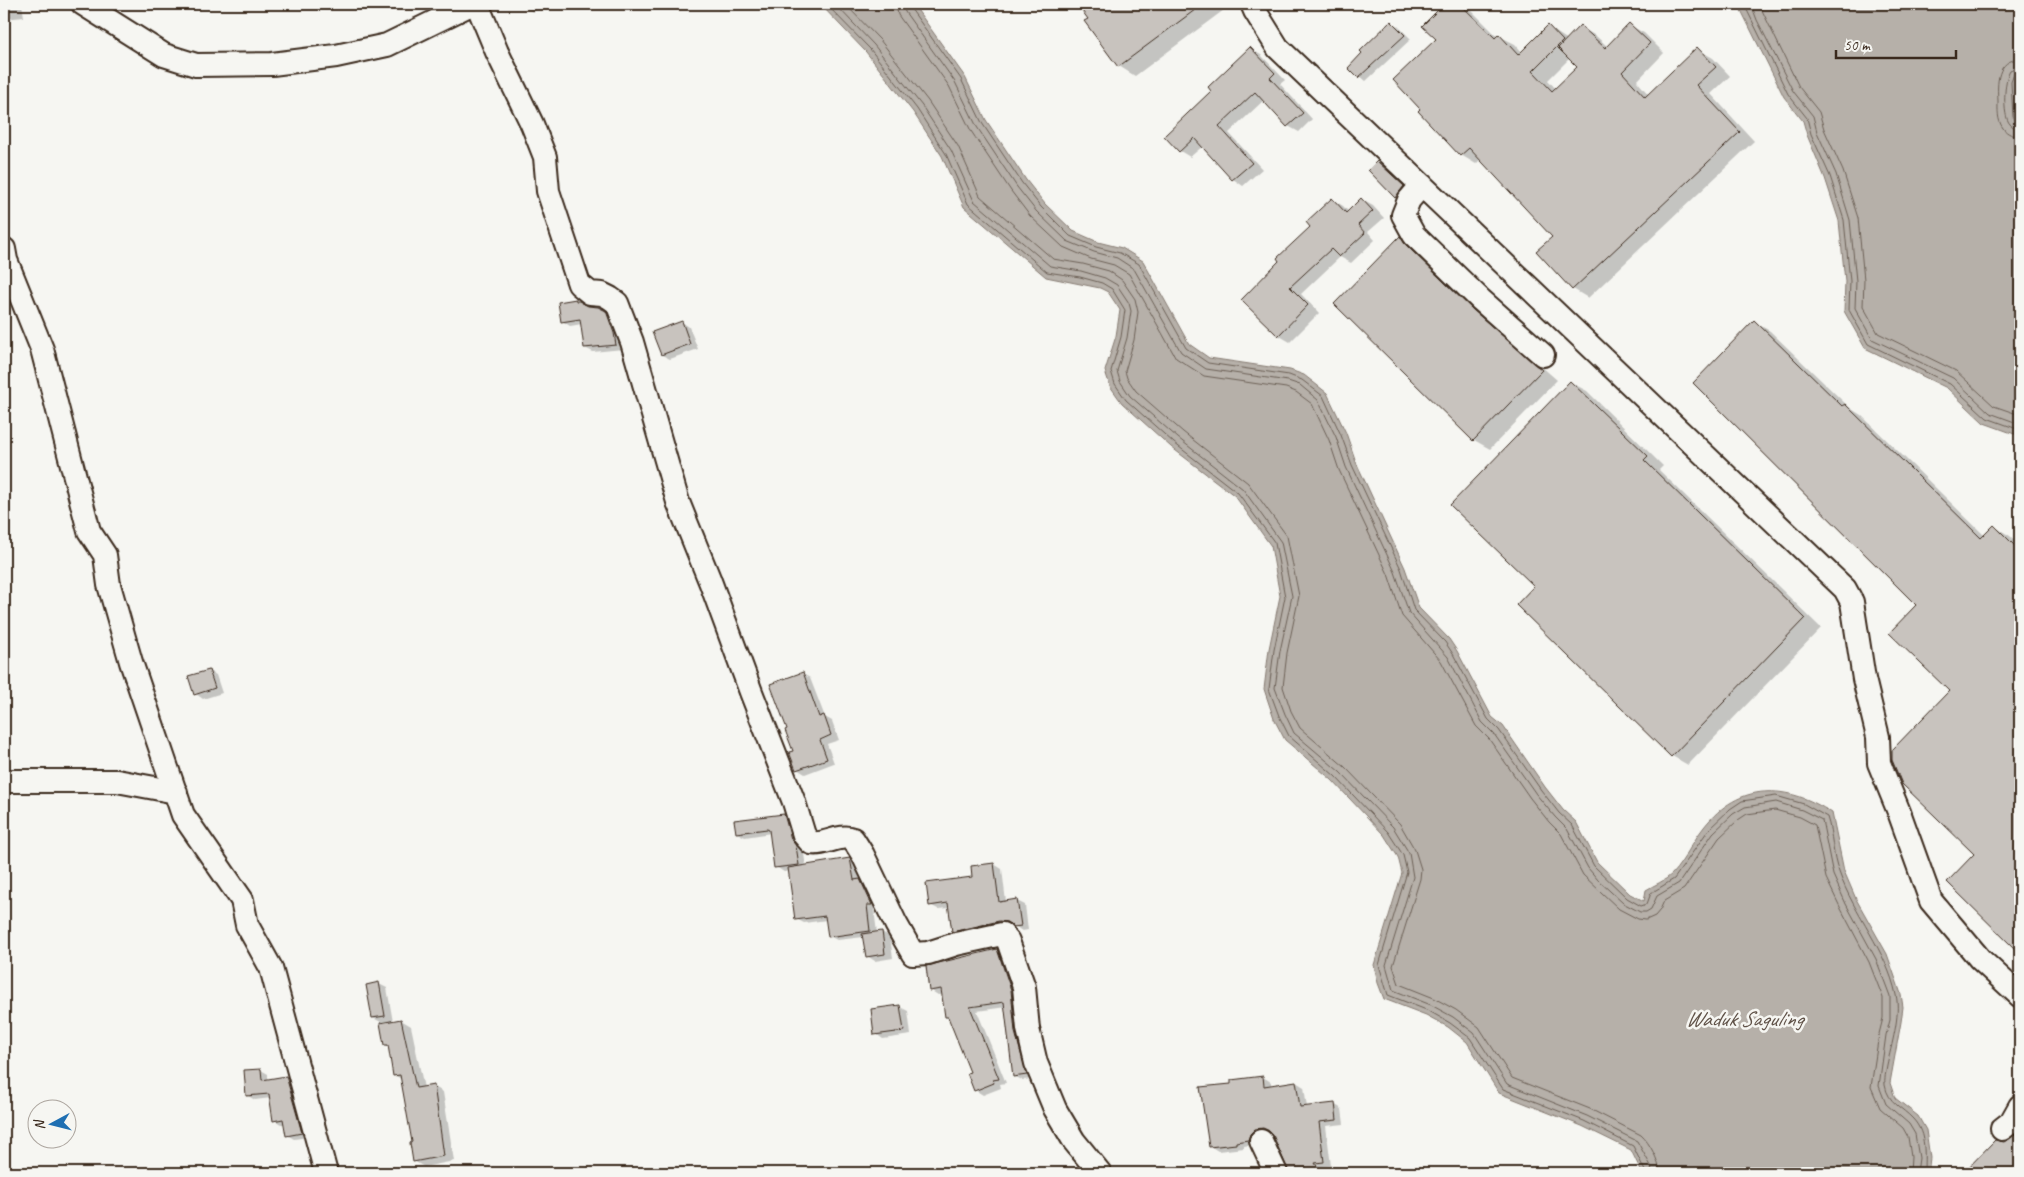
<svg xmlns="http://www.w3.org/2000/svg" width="2024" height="1177" viewBox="0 0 2024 1177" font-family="Caveat,sans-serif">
	<rect width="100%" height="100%" fill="#f6f6f2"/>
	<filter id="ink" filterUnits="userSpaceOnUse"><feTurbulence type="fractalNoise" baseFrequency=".02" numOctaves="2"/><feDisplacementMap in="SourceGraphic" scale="10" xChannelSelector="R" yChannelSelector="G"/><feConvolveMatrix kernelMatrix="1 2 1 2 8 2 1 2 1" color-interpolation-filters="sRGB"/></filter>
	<g filter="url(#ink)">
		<!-- water -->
		<path fill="#b6b0a9" stroke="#857a71" d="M820,4H913L965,77L986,120L1026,180L1045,204L1073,231L1098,242L1122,248L1143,261L1189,344L1209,358L1290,370L1304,375L1327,393L1346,433L1356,462L1405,568L1419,608L1449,639L1457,651L1492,717L1503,726L1545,787L1563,810L1576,822L1597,862L1630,894L1644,901L1646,890C1654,885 1665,881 1672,874C1685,860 1692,842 1704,827C1739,782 1787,783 1832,813L1844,871L1856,899L1887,954L1901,994L1903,1007L1901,1022L1890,1083L1895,1098L1918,1116L1926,1130L1930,1158L1928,1173H1642L1631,1150L1582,1126L1499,1093L1467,1042L1448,1027L1426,1015L1384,999L1378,983L1374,965L1402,873L1398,857L1384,835L1332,780L1285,740L1274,719L1264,689L1269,649L1280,596L1271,546L1235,496L1171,447L1122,403L1110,386L1105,371L1116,336L1120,310L1108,292L1100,288L1046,277L964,207L942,156L913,112L866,52Z
			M1738,4H2020V72L2016,82L2020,134V436L1984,423L1947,388L1865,348L1844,311L1845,281L1839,221L1825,178L1807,135L1803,121L1784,97Z"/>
		<!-- shadow -->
		<path fill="#0003" fill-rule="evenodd" d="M4,4H22L24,17L4,19Z
			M424,4H452L433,11L425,6Z
			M522,4H547L533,12L525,8Z
			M1079,4H1232L1135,76L1119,66L1086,22L1090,19Z
			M1445,4H1463L1467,6L1498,37L1499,36L1515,44L1522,52L1548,27L1568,40L1580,27L1596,36L1608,47L1629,25L1644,33L1664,53L1637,81L1649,95L1697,49L1713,58L1730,76L1711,94L1754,141L1588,298L1573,289L1537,252L1553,237L1481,159L1476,164L1461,155L1438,39L1424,26ZM1570,58L1579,67L1556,89L1548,80Z
			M1391,23L1398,26L1411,39L1366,81L1350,68Z
			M1250,49L1261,55L1285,80L1280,84L1312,119L1299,132L1288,126L1264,100L1229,133L1262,169L1243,186L1233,179L1203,146L1190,157L1180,151L1213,91Z
			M1378,162L1385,167L1411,191L1403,202L1396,197Z
			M1332,199L1343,206L1349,212L1362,200L1373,206L1384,218L1368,232L1375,240L1351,263L1340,257L1301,294L1319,313L1290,342L1278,335L1243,300L1312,227Z
			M1400,238L1416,247L1488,320L1557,380L1490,449L1474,440Z
			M575,300L588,307L603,310L614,317L623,349L593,352L585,348L582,324L570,326L562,321Z
			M682,322L689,327L698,349L670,359L662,355Z
			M1754,322L1770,331L1850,408L1861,415L1985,536L1994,526L2010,536L2020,545V952L1948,882L1975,854L1951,691L1918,605Z
			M1570,382L1587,391L1663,466L1659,470L1821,628L1688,765L1672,756Z
			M209,671L216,675L222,693L203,699L196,694Z
			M803,674L810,678L825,717L832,721L839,740L827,744L834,763L805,774L797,769L794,752Z
			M784,815L792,820L799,844L804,854L806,867L849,860L857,864L860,881L868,885L879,909H874L877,933L882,932L890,937L893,958L875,961L867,956L864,937L837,940L829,936L827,920L804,923L796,919L790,871L784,872L776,867L771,833L745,837L737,833Z
			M994,864L1002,869L1006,902L1017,901L1025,905L1028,930L1022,931L1013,925H1008L960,935L953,931L950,908L938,909L930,905Z
			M997,950L1004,954L1019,995L1034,1079L1022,1080L1014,1076L1006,1007L977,1011L1006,1083L1000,1084L1001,1088L983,1095L975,1090L972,1073L950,1019L946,1017L943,994L938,995L930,990Z
			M379,984L387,988L393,1022L401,1020L411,1026L424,1088L433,1086L443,1092L454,1161L424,1167L414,1161V1143L403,1080L394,1075L389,1047L385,1045L381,1022L373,1018Z
			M900,1007L908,1011L911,1035L883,1039L876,1034Z
			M261,1070L268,1074V1080L286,1077L293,1081L308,1137L294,1139L287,1135L285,1124H281L274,1120L271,1098L255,1100L248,1096Z
			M1263,1077L1271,1082V1086L1296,1082L1304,1087L1307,1107L1334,1104L1342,1109L1344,1124L1326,1126L1331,1166L1322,1167L1325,1173H1290L1289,1167L1271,1132L1264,1133L1256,1144L1244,1146V1148L1218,1151L1210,1146L1233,1085Z
			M2020,1133V1173H1971L1968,1170Z"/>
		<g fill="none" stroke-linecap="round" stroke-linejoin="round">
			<!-- shore -->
			<path stroke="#6c6056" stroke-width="1" d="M826,4L870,49L917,109L946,154L968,204L1047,272L1080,277L1102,283L1112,289L1125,310L1121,337L1111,371L1115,384L1126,400L1174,443L1238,493L1275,543L1285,597L1274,650L1269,689L1279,716L1289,736L1335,776L1388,832L1403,855L1407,872L1379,965L1388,995L1429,1011L1450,1023L1470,1038L1503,1089L1584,1121L1633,1146L1646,1173
				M835,4L874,45L922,106L951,150L974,201L1050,266L1081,271L1105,278L1117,285L1129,303L1131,311L1127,338L1117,371L1120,381L1130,396L1178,438L1243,489L1281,542L1292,596L1280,651L1275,688L1285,714L1294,733L1340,772L1393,827L1409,853L1413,877L1386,965L1393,990L1431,1005L1453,1017L1474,1033L1507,1084L1587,1116L1637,1141L1651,1166L1652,1173
				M845,4L880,40L928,101L958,146L980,196L1053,259L1083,264L1109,271L1122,280L1135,299L1138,312L1134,340L1125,371L1127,378L1136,391L1183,432L1248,483L1287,536L1299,596L1287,653L1283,687L1291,711L1300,728L1345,767L1400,824L1415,850L1421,869L1420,879L1393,966L1399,984L1434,998L1456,1010L1479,1027L1512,1078L1590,1109L1641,1135C1650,1143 1659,1161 1660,1173
				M896,4L898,15L949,86L971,131L1011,191L1030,216L1063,247L1091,259L1114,265L1129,274L1176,358L1204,376L1286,388L1296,392L1312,404L1329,440L1339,470L1388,574L1402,616L1441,661L1476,726L1489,739L1530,798L1549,822L1561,834L1583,875L1619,909L1638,919L1646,920L1655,916L1660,910L1664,901L1684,889L1719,838L1738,820L1747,814L1775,810L1800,817L1815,825L1826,878L1840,907L1869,962L1883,998V1018L1879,1034L1871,1087L1880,1108L1903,1128L1908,1137L1911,1157L1910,1173
				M903,4L905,12L955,82L977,127L1017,187L1036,211L1067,241L1094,252L1117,258L1134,269L1181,352L1206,369L1288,381L1300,385L1318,400L1336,437L1346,467L1395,572L1409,613L1448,657L1482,722L1494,734L1536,794L1555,817L1567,829L1588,868L1598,880L1623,903L1640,912H1646L1651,909L1657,896L1679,883L1713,833L1733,814L1745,807L1776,802L1802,810L1822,820L1833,875L1846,904L1876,959L1890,996V1020L1886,1035L1879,1086L1886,1104L1909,1124L1915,1134L1919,1158L1917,1173
				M910,4L911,9L961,79L982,123L1022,183L1041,207L1070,236L1096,247L1120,253L1139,264L1186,348L1208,363L1289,375L1302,380L1323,396L1341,435L1352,465L1401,569L1414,610L1445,642L1453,654L1488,719L1499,730L1541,790L1559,813L1572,825L1594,866L1627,898L1641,906L1647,904L1651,893L1674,879L1709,829L1730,809L1742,801L1776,796L1804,804L1827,817C1833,835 1832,854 1839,872C1854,915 1887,951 1896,995C1901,1015 1891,1046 1887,1066C1886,1072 1884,1079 1885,1085C1888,1103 1902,1107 1913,1119C1927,1134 1924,1155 1924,1173
				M1744,4L1788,94L1807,118L1811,134L1830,176L1844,220L1850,281L1849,310L1868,344L1950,384L1987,418L2020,430
				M1751,4L1757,20L1793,91L1813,116L1817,132L1836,174L1850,220L1856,281L1855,308L1872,339L1953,378L1990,413L2020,424
				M1759,4L1799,87L1819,112L1824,129L1843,171L1858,218L1864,280L1863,306L1878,333L1956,371L1994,406L2020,415
				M2020,59C1996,60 1997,83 1998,101C1998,110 1997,120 2003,128C2007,134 2013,136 2020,136
				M2020,66L2010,70C2004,79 2002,116 2010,124C2013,128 2016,128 2020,128
				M2020,72L2014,74L2011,82L2013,117L2015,121L2020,122"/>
		</g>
		<!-- building -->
		<path fill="#c8c3be" stroke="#3b2a1e" d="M1077,4H1203L1118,67L1084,21L1088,19Z
			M1444,4H1460L1495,38L1499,34L1518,55L1548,25L1563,41L1533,71L1552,91L1577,67L1558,48L1580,25L1605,48L1629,23L1650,43L1622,72L1645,97L1697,47L1716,67L1696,85L1740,132L1572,290L1536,251L1552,237L1469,148L1460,156L1418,111L1420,109L1393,80L1436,39L1422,26Z
			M1391,21L1405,35L1358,78L1348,68L1362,53L1360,51Z
			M1250,47L1275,73L1270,78L1303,113L1287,127L1255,92L1219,126L1252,163L1232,180L1194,138L1179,152L1164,136L1211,91L1208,87Z
			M1377,161L1404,186L1395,198L1368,170Z
			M1332,198L1346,213L1361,198L1373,211L1358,225L1365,233L1339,257L1331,249L1290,287L1308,305L1278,336L1241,300L1279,261L1277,258L1310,227L1306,222Z
			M1400,236L1405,244L1472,309L1542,370L1473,441L1334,304Z
			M576,299V301H579L588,306L598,307L606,311L614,333L616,345L584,348L580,319L561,322L558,302Z
			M1754,320L1842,406L1845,404L1981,538L1994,525L2020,551V954L1947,882L1974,854L1902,784L1892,760V750L1949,691L1889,633L1916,605L1693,383Z
			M682,321L690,344L661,355L652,332Z
			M1570,381L1648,456L1644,460L1805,618L1671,757L1516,605L1534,586L1450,505Z
			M209,670L215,688L194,695L188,676Z
			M803,672L819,717L824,715L831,735L820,740L827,759L796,770L789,752L793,751L785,730L787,729L770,684Z
			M784,814L791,839L796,846L799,865L774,868L769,830L767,829L736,833L734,820Z
			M850,858L854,880L860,879L872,905H867L870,931L828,937L825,916L795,920L788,868Z
			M994,863L999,902L1017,899L1021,926L1013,927L1007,922L999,921L952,932L948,903L929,906L926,883L972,877L971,866Z
			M882,931L885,954L866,957L862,934Z
			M997,949L1011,990L1015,1032L1027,1075L1013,1077L1004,1002L970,1007L999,1079L993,1080L994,1083L974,1091L967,1073L970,1072L948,1017H945L941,989L929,991L926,966Z
			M379,982L385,1016L372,1018L366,985Z
			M900,1005L904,1031L874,1035L871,1009Z
			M401,1019L416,1088L434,1085L444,1156L413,1162L410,1143L412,1142L400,1075L393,1076L388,1045H384L380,1023Z
			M261,1069L262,1080L286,1076L302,1133L286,1136L283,1119L273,1121L269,1094L246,1096L244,1070Z
			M1263,1076L1264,1086L1296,1081L1300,1107L1335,1103L1337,1120L1319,1122L1324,1162L1315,1163L1321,1173H1289L1273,1135L1269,1131L1263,1128L1255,1129L1250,1134L1248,1140L1236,1142V1144L1209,1147L1200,1087L1231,1084V1080Z
			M2020,1131V1173H1963L1995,1140L2004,1142Z"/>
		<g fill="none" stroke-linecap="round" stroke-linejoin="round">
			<!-- minor casing -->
			<g stroke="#3b2a1e" stroke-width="26">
				<path id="minor" d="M83,4L164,55L196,65L272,64L336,56L387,45L471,4
					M477,4L497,52L532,124L545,157L548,191L579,284L590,293L602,294L610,298L617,303L632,342L678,502L710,581L751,692L794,802L804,835L811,843C826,846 839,833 853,839L863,855L896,924L913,954L928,953L956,944L1002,934L1008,941L1024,987L1028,1029L1036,1063L1055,1109L1074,1141L1100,1173
					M1252,4L1255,11L1278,48L1845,589L1852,602L1864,679L1878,737L1879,763L1899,812L1931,901L1980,959L2020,996
					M1422,185L1409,200L1403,215L1414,235L1481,300L1543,355
					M4,249L6,260L42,349L89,531L105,555L109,585L131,662L183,815L242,900L247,925L271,968L326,1173
					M4,781H117L176,792
					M2002,1129L2011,1122L2020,1106
					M1261,1141L1276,1173"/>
			</g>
			<!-- minor -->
			<use href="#minor" stroke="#f6f6f2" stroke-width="22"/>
		</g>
	</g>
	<g text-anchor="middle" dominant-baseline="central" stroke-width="5" stroke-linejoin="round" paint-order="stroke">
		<!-- water labels -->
		<g font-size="22" font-style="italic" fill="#605248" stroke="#f6f6f2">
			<text x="1744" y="1019">Waduk Saguling</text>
		</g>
	</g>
	<!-- margin -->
	<rect width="2024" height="1177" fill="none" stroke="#f6f6f2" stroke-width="20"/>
	<rect x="10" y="10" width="2004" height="1157" fill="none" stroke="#3b2a1e" stroke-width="2" filter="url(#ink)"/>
	<!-- north arrow -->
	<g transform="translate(52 1124) rotate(263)"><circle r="24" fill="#f6f6f2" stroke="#aba49d"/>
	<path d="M0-4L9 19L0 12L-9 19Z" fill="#1f6fb2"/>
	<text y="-8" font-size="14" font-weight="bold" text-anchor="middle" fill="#3b2a1e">N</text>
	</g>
	<!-- scale -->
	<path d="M1836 50v8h120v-8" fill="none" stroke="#3b2a1e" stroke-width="2.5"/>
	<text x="1844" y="50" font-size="15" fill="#3b2a1e" stroke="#f6f6f2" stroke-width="4" paint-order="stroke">50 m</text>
</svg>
